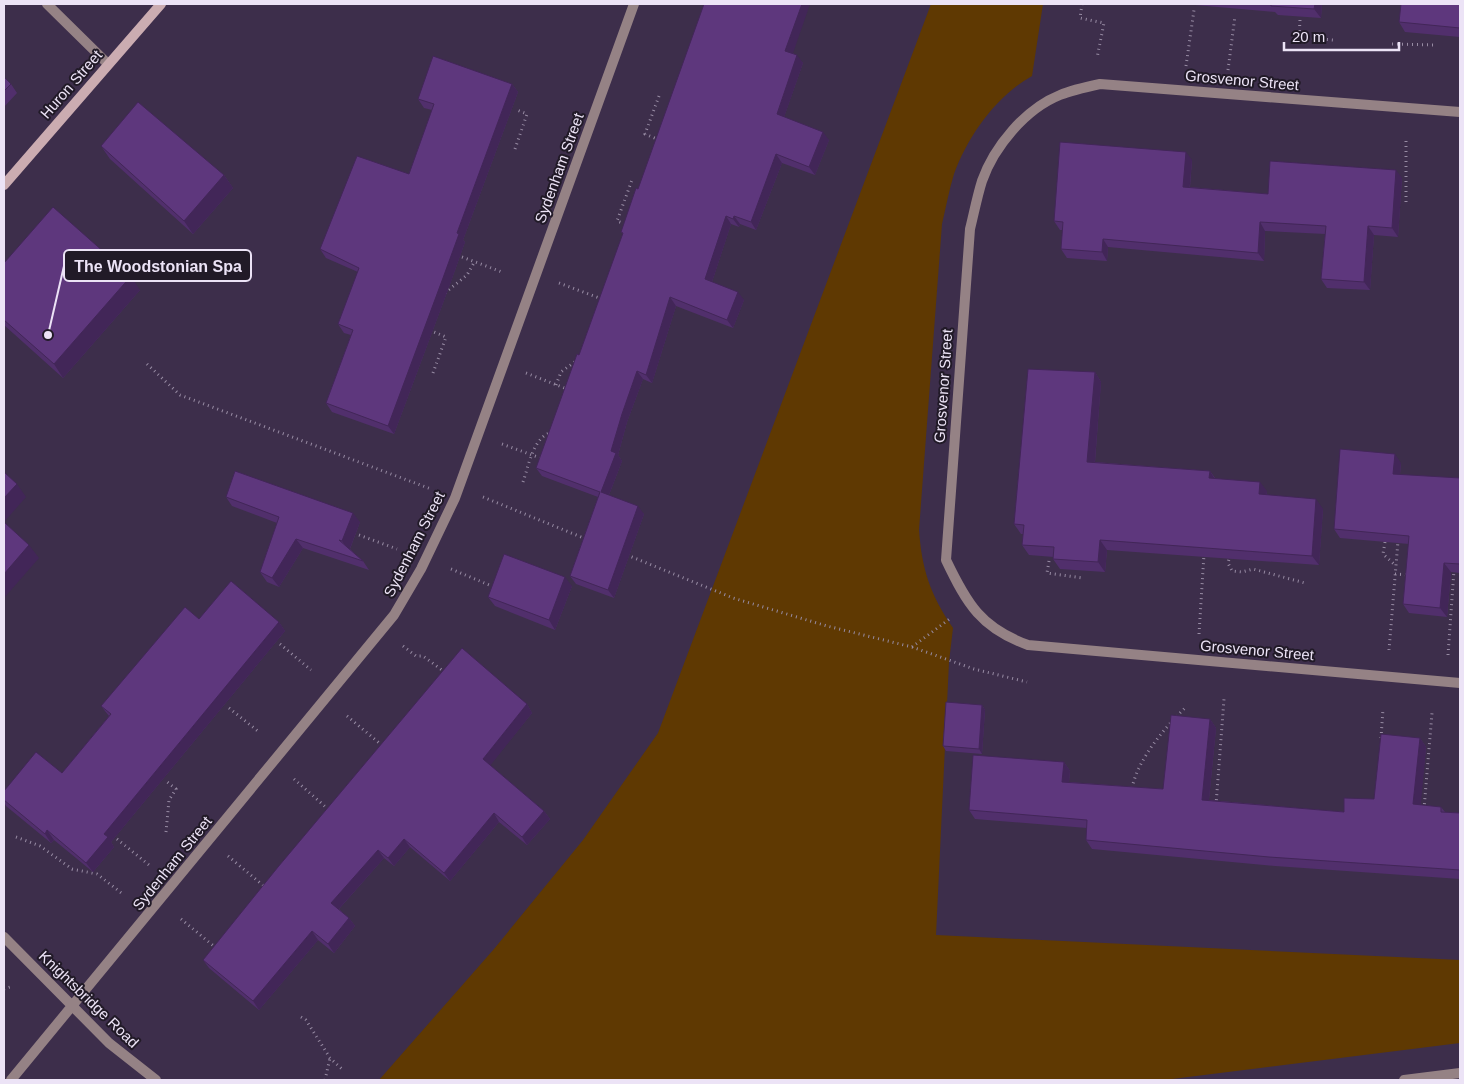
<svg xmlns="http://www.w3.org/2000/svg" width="1464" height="1084" viewBox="0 0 1464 1084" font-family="Helvetica,sans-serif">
	<rect width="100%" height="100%" fill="#3d2e4b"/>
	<!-- park -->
	<path fill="#5f3902" d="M931,4H1043L1032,76C996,96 968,136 954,174C949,190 946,207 942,224L919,530C922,570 930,594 953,628L949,662L936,935L1460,960V1043L1164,1080H379L494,949L583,840L658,733Z"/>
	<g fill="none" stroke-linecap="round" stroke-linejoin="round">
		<!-- path -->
		<path stroke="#988ca4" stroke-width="3" stroke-dasharray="1 4" stroke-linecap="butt" d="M1082,4L1080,18L1104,23L1097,58
			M1300,20L1299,37L1333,40
			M1392,44L1434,45
			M1186,66L1194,10
			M1228,70L1235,16
			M659,96L645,134L659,140
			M1406,141V203
			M515,149L527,114L517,110
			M625,224L617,221L632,180
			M462,257L502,272
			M559,283L602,299
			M445,293L467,275L475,261
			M147,364L180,395L431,489
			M433,373L446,337L434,332
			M526,373L567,389
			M556,385L561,372L576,361
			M502,444L543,459
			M523,482C529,465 533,437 552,432
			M483,497L586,539
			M359,535L397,549
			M1385,542L1383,554L1395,565
			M627,555L733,598L827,626L912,647L951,618
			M1230,555L1228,563L1232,571L1242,572L1253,569L1305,583
			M1049,561L1047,573L1083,578
			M451,569L494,587
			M1395,574L1409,575
			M1199,634L1204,554
			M280,644L311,670
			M403,646L416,656H423L446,673
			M912,647L974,669L1027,682
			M1389,650L1398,541
			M1448,655L1454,570
			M229,708L259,732
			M347,716L384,747
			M1381,738L1383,709
			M294,779L329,810
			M1132,788C1138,759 1165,727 1186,707
			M1216,805L1224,699
			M1424,809L1432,713
			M166,832L169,800L176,789L166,781
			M16,837L40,846L72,869L97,874L124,895
			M117,839L149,865
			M228,856L265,887
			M181,919L216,948
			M4,989L10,987
			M301,1017L306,1020L330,1058L343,1070
			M325,1080L330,1058"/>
		<!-- street -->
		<path stroke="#958285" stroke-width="10" d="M47,4L108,64
			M1460,112L1100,84C1086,87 1072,90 1060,95C1025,109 994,147 982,181C977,197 974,213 970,229L946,560C967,604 981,628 1028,645L1460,683
			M4,937L109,1043L156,1080
			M11,1080L394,615L421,569L455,498L634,4
			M1404,1080L1460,1073"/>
		<!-- secondary -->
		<path stroke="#cbacb1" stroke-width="10" d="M4,185L161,4"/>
	</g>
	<!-- wall -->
	<path fill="#512f6c" d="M1195,4H1322L1321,18L1278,15L1275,12L1195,5Z
		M1460,4V37L1405,32L1399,22Z
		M793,53L803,63L784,117L829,140L815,175L782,163L756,230L740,224L739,227L731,224L712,282L744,300L733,328L676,306L652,383L643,379L627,422L618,455L622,461L609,495L644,514L614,598L576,584L570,576L598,497L542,476L536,468L579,355L623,234L621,232L638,189Z
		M4,77L11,84L17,93L4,107Z
		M512,84L518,92L463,240L465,242L449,287L394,434L332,412L326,403L351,335L344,333L338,324L358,272L326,258L320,249L409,174L432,110L424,108L418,99Z
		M101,146L224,175L233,188L193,234L110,159Z
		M1192,160L1190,187L1268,194L1402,178L1398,237L1374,235L1370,290L1327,288L1321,279L1325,234L1265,231L1264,261L1108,247L1107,261L1067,258L1061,249L1063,230H1060L1054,221Z
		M4,263L140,290L63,378L4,325Z
		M1095,372L1101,382L1095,462L1210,471L1215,478L1267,491V495L1323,509L1319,565L1107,550L1105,572L1060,569L1053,559L1054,557L1029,555L1022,545L1024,534H1021L1014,524Z
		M1401,463L1400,475L1460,478V573L1451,572L1447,617L1409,613L1403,604L1409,544L1340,538L1334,529Z
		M226,497L360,522L350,549L363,561L369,570L303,548L279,587L267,582L260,572L277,523L232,506Z
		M572,586L555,630L495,606L488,597Z
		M199,619L279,622L285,631L111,842L114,847L93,872L54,840L51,843L6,806L4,802V791L62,773L109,716L101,706Z
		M527,704L532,713L490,765L544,811L550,819L527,845L499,822L450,881L410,847L394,866L384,858L339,909L349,918L355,926L334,953L318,940L259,1010L209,968L203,960Z
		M982,705L985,710L982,754L946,751L943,746Z
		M1210,719L1216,728L1209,800L1344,812L1374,799L1420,738L1426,747L1420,805L1441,807L1445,812L1460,813V879L1275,866L1092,849L1086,840L1087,828L975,819L969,810L1064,762L1070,771L1069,782L1163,789Z"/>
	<!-- shaded-wall -->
	<path fill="#422658" d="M802,4H810L791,59L785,51Z
		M1315,4H1322L1321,18L1314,9Z
		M797,55L803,63L782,123L777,114Z
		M512,84L518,92L463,240L465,242L449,287L394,434L388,426L457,233Z
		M823,132L829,140L815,175L809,167Z
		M1186,152L1192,160L1189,195L1183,187Z
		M776,154L782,163L756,230L751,222Z
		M1396,170L1402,178L1398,237L1392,228Z
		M224,175L233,188L193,234L184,221Z
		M726,216L731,224L710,288L705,279Z
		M734,216L740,224L739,227L733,219Z
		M1260,222L1265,231L1264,261L1258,253Z
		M1368,226L1374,235L1370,290L1364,282Z
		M1103,239L1108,247L1107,261L1102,252Z
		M131,276L140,290L63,378L54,364Z
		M738,292L744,300L733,328L727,320Z
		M670,297L676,306L652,383L646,375Z
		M637,371L643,379L627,422L618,455L622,461L607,500L601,492L611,451L622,414Z
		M1095,372L1101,382L1094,472L1087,462Z
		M1395,454L1401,463L1399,483L1393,474Z
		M1210,471L1216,481L1209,478Z
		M1260,482L1267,491L1266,504L1259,494Z
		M17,484L26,497L4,522V498Z
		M1316,499L1323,509L1319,565L1312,556Z
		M638,506L644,514L614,598L608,590Z
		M353,513L360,522L349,551L342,541Z
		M296,539L303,548L279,587L272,578Z
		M1100,540L1107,550L1105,572L1098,562Z
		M29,545L39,558L4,598V574Z
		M1444,563L1451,572L1447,617L1440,608Z
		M565,577L572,586L555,630L549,620Z
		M279,622L285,631L111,842L114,847L93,872L86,863L104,834Z
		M527,704L532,713L489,767L483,759Z
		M982,705L985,710L982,754L979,749Z
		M1210,719L1216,728L1208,809L1202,800Z
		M1420,738L1426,747L1420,813L1413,804Z
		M1064,762L1070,771L1068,791L1062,782Z
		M544,811L550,819L527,845L522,837Z
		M494,813L499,822L450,881L444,873Z
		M47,830L54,840L51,843L45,834Z
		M404,839L410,847L394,866L388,858Z
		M378,850L384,858L337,911L331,903Z
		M349,918L355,926L334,953L328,944Z
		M312,931L318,940L259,1010L253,1001Z"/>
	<!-- building -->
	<path fill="#5e377d" stroke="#422658" d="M704,4H802L785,51L797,55L777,114L823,132L809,167L776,154L751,222L734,216L733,219L726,216L705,279L738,292L727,320L670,297L646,375L637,371L622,414L611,451L616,453L601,492L638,506L608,590L570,576L600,492L536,468L577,354L579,355L623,233L621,232L636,188L638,189Z
		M1271,4H1315L1314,9L1271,6Z
		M1401,4H1460V28L1399,22Z
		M433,56L512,84L457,233L459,234L443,278L388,426L326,403L353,330L338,324L359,268L320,249L357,156L409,174L434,104L418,99Z
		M4,77L11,84L4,91Z
		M138,102L224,175L184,221L101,146Z
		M1060,142L1186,152L1183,187L1268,194L1270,161L1396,170L1392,228L1368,226L1364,282L1321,279L1326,226L1260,222L1258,253L1103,239L1102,252L1061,249L1063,222L1054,221Z
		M53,207L131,276L54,364L4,320V263Z
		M1028,369L1095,372L1087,462L1210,471L1209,478L1260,482L1259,494L1316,499L1312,556L1100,540L1098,562L1053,559L1054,547L1022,545L1024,525L1014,524Z
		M1340,449L1395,454L1393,474L1460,478V564L1444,563L1440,608L1403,604L1409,536L1334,529Z
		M235,471L353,513L342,541L339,540L363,561L296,539L272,578L260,572L279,517L226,497Z
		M4,472L17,484L4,498Z
		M4,522L29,545L4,574Z
		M504,554L565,577L549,620L488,597Z
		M231,581L279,622L104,834L108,837L86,863L47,830L45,834L4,800V791L36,752L62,773L111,714L101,706L185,607L199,619Z
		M462,648L527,704L483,759L544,811L522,837L494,813L444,873L404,839L388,858L378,850L331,903L349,918L328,944L312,931L253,1001L203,960L278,867Z
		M946,702L982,705L979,749L943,746Z
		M1171,715L1210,719L1202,800L1344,812V798L1374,799L1381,734L1420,738L1413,804L1441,807V812L1460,813V870L1269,857L1086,840L1087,820L969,810L973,755L1064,762L1062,782L1163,789Z"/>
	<g text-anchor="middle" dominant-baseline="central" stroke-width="4" stroke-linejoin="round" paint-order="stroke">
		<!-- street labels -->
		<g font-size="15" fill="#ece3f6" stroke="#211a27">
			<text transform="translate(1242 80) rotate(5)">Grosvenor Street</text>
			<text transform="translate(71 84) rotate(-49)">Huron Street</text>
			<text transform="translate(559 168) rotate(-70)">Sydenham Street</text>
			<text transform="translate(943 386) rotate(-86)">Grosvenor Street</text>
			<text transform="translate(414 544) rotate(-63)">Sydenham Street</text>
			<text transform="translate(1257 650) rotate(5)">Grosvenor Street</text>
			<text transform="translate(172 863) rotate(-51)">Sydenham Street</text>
			<text transform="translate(89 999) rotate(44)">Knightsbridge Road</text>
		</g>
	</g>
	<!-- callouts -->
	<path fill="none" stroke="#ece3f6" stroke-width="2" d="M48 335L64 266"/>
	<circle fill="#ece3f6" stroke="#211a27" stroke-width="2" cx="48" cy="335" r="5"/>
	<rect fill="#211a27" stroke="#ece3f6" stroke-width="2" x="64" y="250" width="187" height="31" rx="5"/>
	<g font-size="16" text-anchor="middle" font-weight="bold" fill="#ece3f6">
		<text x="158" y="272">The Woodstonian Spa</text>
	</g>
	<!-- border -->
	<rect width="1464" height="1084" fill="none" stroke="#ece3f6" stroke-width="10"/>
	<!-- scale -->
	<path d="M1284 42v8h115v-8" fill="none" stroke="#ece3f6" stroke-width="2.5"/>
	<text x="1292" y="42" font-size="15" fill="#ece3f6" stroke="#211a27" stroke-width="4" paint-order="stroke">20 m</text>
</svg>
